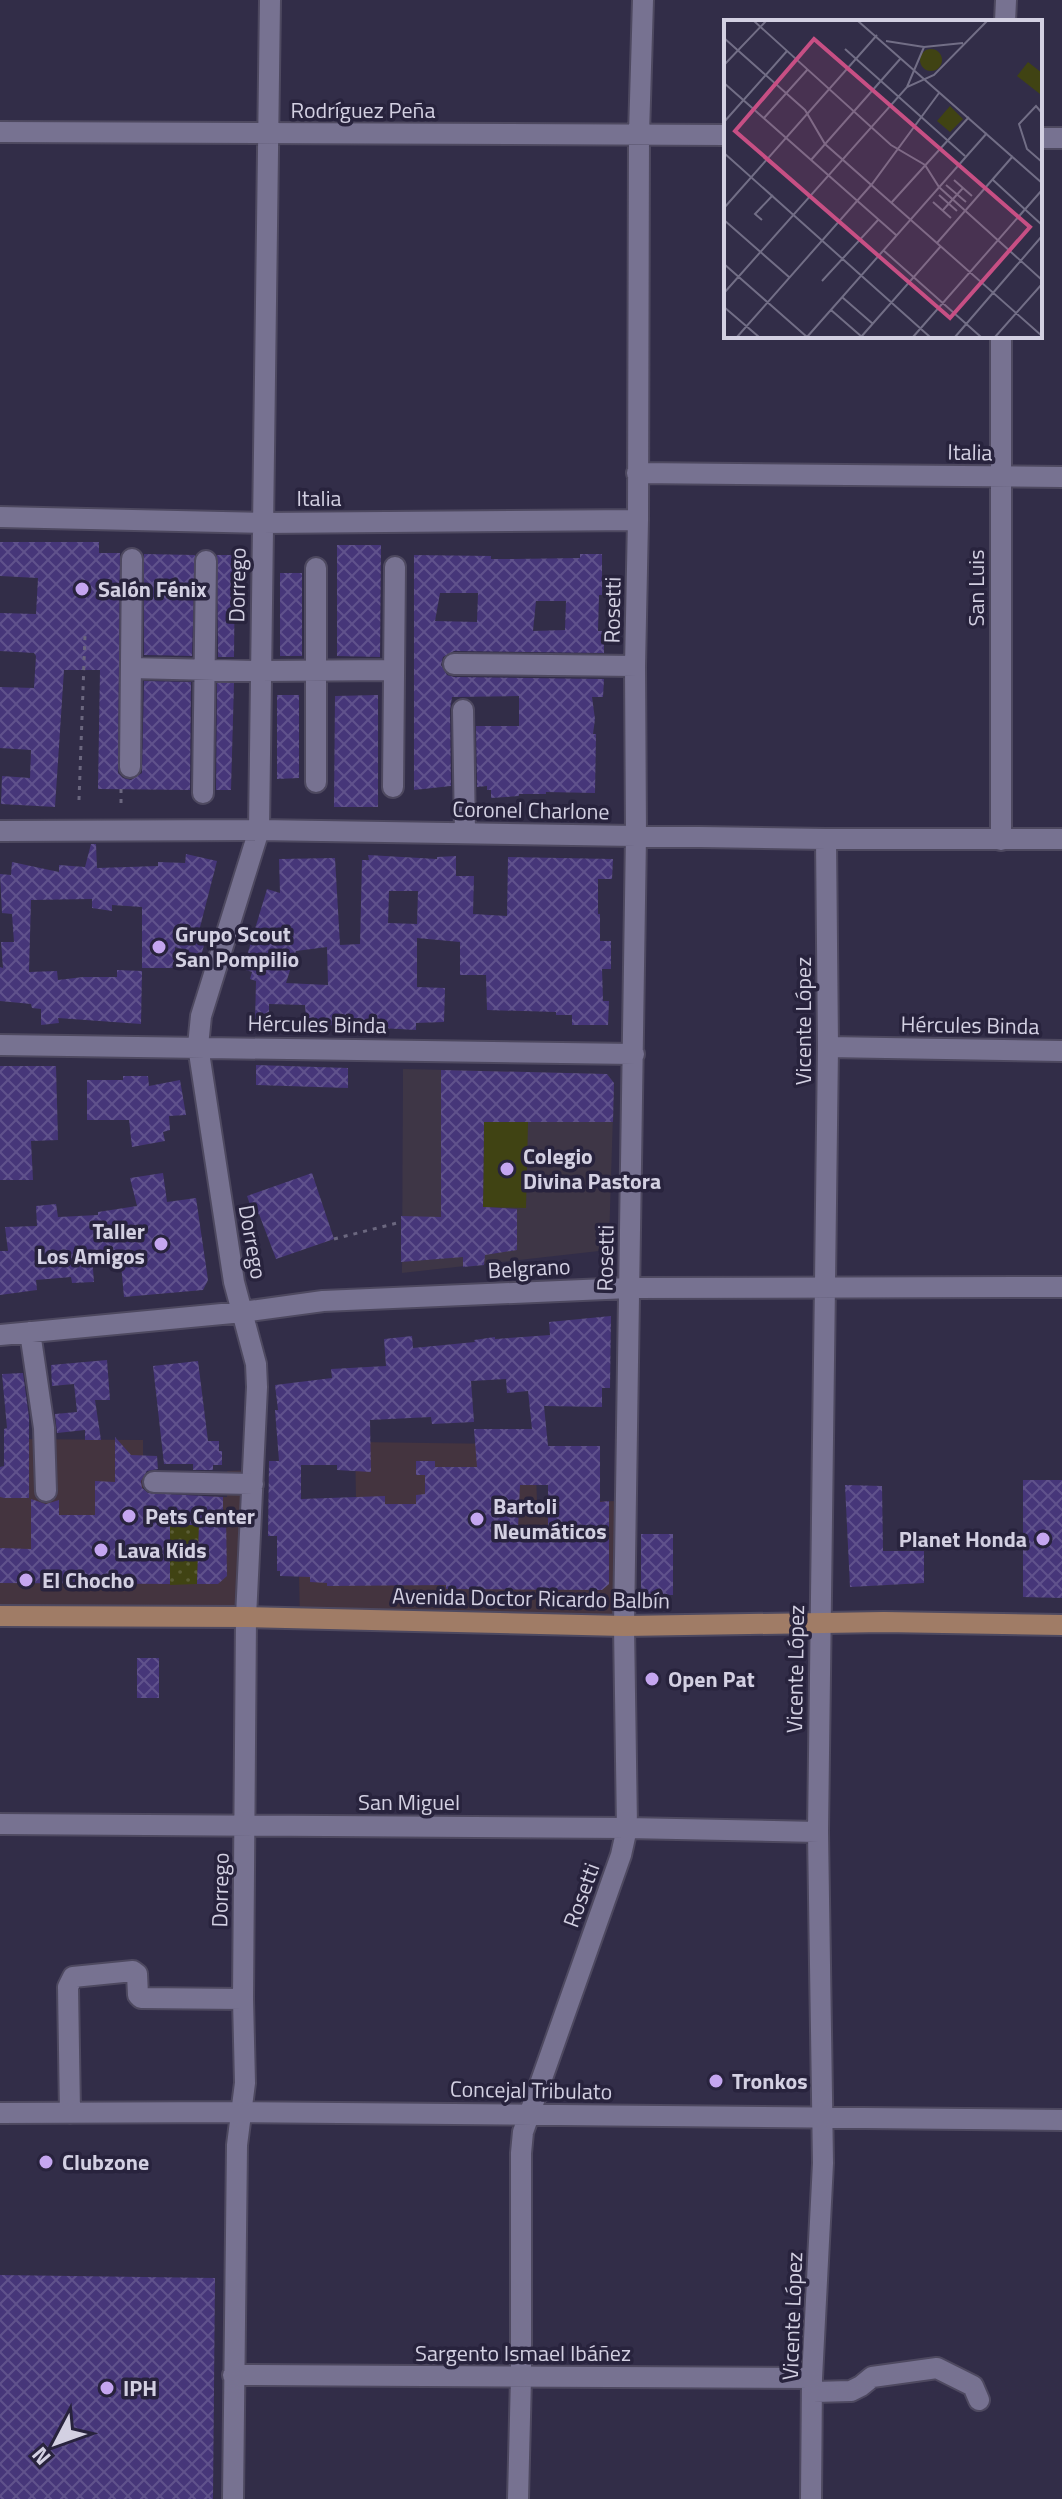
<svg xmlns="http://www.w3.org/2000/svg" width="1062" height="2499" viewBox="0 0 1062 2499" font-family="'Titillium Web',sans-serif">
	<defs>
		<pattern id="grass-dots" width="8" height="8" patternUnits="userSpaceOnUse" patternTransform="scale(2)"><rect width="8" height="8" fill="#404313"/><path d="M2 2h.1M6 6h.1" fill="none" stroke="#5b5d35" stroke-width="1.8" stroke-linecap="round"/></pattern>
		<pattern id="building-cross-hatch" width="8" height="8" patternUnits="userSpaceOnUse" patternTransform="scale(2)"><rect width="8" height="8" fill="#463679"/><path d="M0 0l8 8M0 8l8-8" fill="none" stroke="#60528c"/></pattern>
	</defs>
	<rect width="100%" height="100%" fill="#322d48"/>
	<!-- commercial -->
	<path fill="#44343f" d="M4,1439L143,1440V1494L227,1497V1471L253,1470L246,1617L0,1616V1497L4,1496Z
		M355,1442L503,1444L536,1473L537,1502L626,1501L624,1625L300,1618L299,1576L328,1527L329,1498L356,1500Z"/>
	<!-- education -->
	<path fill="#3e3646" d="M403,1069L607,1074L614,1083L609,1241L599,1251L402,1273Z"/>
	<!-- grass -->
	<path fill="url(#grass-dots)" d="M170,1525H199L197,1584L170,1585Z"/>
	<!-- park -->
	<path fill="#404313" d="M484,1122H528L526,1208L483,1207Z"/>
	<!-- building -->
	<path fill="url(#building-cross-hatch)" fill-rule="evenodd" d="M0,542H99V553H120L118,773L123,778L131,780L142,773L144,681L191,682L190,790L98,789L100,670H64L55,807L1,804L2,776L30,778L31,750L0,748V687L34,688L36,656L34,653L0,651V613L36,614L38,578L0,576Z
		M337,545H381L380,657L337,656Z
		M144,554L195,555L192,656L144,655Z
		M580,554H602V595H599L598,631H604V653L454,651L443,657L441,665L447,675L454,677L604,679L603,697H592L595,719L593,734H596L595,793L546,792V794H519V796L491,798V790H487V786L477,787L476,726H519V696L452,697L450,710L451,786L414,790V555L491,556V559H513L580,558ZM440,593H478L477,622L435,621ZM536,601H566L565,630L533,631Z
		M217,555H235L234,657H218Z
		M280,573H302V656H280Z
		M217,683H234L231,790H216Z
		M277,695H299V778L277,779Z
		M378,695V807H334L335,696Z
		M91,844H96L97,868L158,866V862L185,863L186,854L217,861L198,935L206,938L201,956L175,947V968H142V907L112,905V911L92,908V899L31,900L29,972L57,971L58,980L83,977H117V970L142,971L141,1024L58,1018L59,1023L41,1025V1009L32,1008L31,1004L0,1001V967L3,968L1,942H14L12,914L2,913L0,874L11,875L12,862L59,872V865L85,867Z
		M368,855L437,859V857L456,856V876H474L473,914L507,916L508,857L613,859L612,879H598V914H600V941H611V969H602L603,1001H609L608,1025H572V1015H556V1012L487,1010L486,975H460V942L417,938V987L445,988L444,1022L416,1023V1030L311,1024V1020L306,1019L305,1005L269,1004V1022H255L256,981L250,979L252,972L243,969L267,889L280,893L279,859L335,858L340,945L360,944L362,860H369ZM389,891H418L417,924L388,923ZM327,947L328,985L286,983L296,951Z
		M256,1065L348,1068V1088L256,1085Z
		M0,1066H56L58,1140L31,1141L33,1180H0Z
		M441,1070L607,1074L614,1083L613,1122H484L483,1207L517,1209V1250L485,1255L484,1265L463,1267V1257L401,1262V1216L441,1217Z
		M123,1076H148L149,1086L180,1080L186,1115L169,1116L170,1130L163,1132L165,1141L132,1147L129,1120H87V1080H123Z
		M163,1173L167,1202L196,1198L208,1280L203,1290L124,1297L120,1253L92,1256L94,1282L72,1283L71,1277L36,1280L37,1290L0,1295V1251H8L5,1227L37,1226L36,1206L56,1204L58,1217L98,1215V1212L137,1206L130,1178Z
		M312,1173L334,1239L276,1259L259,1214L254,1216L247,1196Z
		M611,1316L610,1388H602V1407L544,1406L548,1446H600V1502L609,1501V1584L602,1590L446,1589V1585L327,1586V1583L310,1582V1577L280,1576V1571H277V1536H268L269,1461H279L275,1410H278L275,1385L332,1378L331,1369L386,1366L384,1339L412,1336L413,1348L475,1342L474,1340L495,1337V1339L550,1335L549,1322ZM506,1379L507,1393L528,1391L532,1429H474L477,1467H435V1461H416V1475H425V1494L416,1495V1504H385V1496L301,1499V1465H337V1470L371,1472L370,1420L431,1417L432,1424L474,1422L471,1381ZM520,1485H548V1529H518Z
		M107,1360L110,1400H95L101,1440H85V1430L57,1433L55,1414L77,1412L74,1384L52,1386L51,1365Z
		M198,1361L208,1441H219V1451H222V1465H213V1470H193V1464H164L153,1366Z
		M23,1373L29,1417V1498H4L0,1497V1467L4,1466V1429L7,1428L2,1374Z
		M115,1437L131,1455L157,1456L158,1469L147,1471L141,1481L142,1488L148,1493L223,1497V1517H226L227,1576L218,1584H197L199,1525H170V1584L0,1583V1548L31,1549V1499L46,1504L59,1500V1515H95V1481L115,1482Z
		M1023,1480H1062V1598L1023,1597Z
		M845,1485L882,1486L883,1551H924V1583L850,1587Z
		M641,1534H673V1595H641Z
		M137,1658H159V1698H137Z
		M0,2275L215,2278L213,2499H0Z"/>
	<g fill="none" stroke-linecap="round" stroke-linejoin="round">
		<!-- minor casing -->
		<g stroke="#4e4960" stroke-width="24">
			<path id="minor" d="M1005,22L1006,0
				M0,132L726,135
				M1040,138H1062
				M1001,336V840
				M637,473L1062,477
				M0,517L262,523L638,520
				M316,568V782
				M454,664L635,666
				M131,668L260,671L393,670
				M463,710L465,833
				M130,767L132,559
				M393,787L395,567
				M203,793L206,561
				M0,831L259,830L826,839H1062
				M0,1045L634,1054
				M828,1047L1062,1051
				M30,1332L44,1428L46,1491
				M0,1335L243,1312L323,1301L629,1288L1062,1287
				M154,1482L253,1484
				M0,1824L627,1828L818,1832
				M0,2113L241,2112L1062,2120
				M70,2113L68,1987L73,1977L133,1971L137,1974L138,1995L141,1998L243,1999
				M233,2375L812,2378
				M813,2392L851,2391L861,2386L872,2377L937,2368L973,2386L979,2400
				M233,2499L237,2145L245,2083L243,1999L246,1617L257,1387L256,1364L234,1282L198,1046L201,1016L259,830L270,0
				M518,2499L521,2377V2153L523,2132L621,1855L627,1828L624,1626L636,835L635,666L638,520L639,134L643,0
				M811,2499L812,2378L823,2163L818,1832L828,1047L826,839"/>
		</g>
		<!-- major casing -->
		<g stroke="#4e4960" stroke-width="24">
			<path id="major" d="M0,1616L246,1617L624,1626L884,1622L1062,1625"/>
		</g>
		<!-- path -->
		<path stroke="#6b677f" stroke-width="3" stroke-dasharray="4 6" stroke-linecap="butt" d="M79,800L85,635
			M121,803V783
			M334,1239L401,1222"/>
		<!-- minor -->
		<use href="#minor" stroke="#777291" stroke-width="20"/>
		<!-- major -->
		<use href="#major" stroke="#a07c66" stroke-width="20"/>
	</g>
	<!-- markers -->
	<g fill="#c5a6f0" stroke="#28233d" stroke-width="3">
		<circle cx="82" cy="589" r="8"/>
		<circle cx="159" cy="947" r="8"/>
		<circle cx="507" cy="1169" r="8"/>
		<circle cx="161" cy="1244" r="8"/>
		<circle cx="129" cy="1516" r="8"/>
		<circle cx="477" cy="1519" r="8"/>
		<circle cx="1043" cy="1539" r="8"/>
		<circle cx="101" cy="1550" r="8"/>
		<circle cx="26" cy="1580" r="8"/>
		<circle cx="652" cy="1679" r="8"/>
		<circle cx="716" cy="2081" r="8"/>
		<circle cx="46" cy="2162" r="8"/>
		<circle cx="107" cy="2388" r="8"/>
	</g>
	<g text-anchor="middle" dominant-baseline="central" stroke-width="7" stroke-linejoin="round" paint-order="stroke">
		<!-- street labels -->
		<g font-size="22" fill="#d3d0e2" stroke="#28233d">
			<text x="363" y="110">Rodríguez Peña</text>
			<text transform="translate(970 452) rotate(1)">Italia</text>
			<text x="319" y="498">Italia</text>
			<text transform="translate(237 585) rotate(-89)">Dorrego</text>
			<text transform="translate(976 588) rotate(-90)">San Luis</text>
			<text transform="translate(612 610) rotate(-89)">Rosetti</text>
			<text transform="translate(531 810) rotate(1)">Coronel Charlone</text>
			<text transform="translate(803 1021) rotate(-90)">Vicente López</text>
			<text transform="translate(317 1024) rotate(1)">Hércules Binda</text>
			<text transform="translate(970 1025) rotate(1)">Hércules Binda</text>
			<text transform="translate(253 1242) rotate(80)">Dorrego</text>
			<text transform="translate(605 1258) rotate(-89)">Rosetti</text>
			<text transform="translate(529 1268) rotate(-3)">Belgrano</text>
			<text transform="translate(531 1598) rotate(1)">Avenida Doctor Ricardo Balbín</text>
			<text transform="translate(795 1669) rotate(-89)">Vicente López</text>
			<text x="409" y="1802">San Miguel</text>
			<text transform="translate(220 1890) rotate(-89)">Dorrego</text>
			<text transform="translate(581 1895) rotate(-70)">Rosetti</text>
			<text transform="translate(531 2090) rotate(1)">Concejal Tribulato</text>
			<text transform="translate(792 2316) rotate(-88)">Vicente López</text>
			<text x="523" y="2353">Sargento Ismael Ibáñez</text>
		</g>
		<!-- poi labels -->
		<g font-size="22" font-weight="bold" fill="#d3d0e2" stroke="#28233d" text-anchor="start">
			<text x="98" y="589">Salón Fénix</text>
			<text x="175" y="934">Grupo Scout<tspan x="175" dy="25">San Pompilio</tspan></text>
			<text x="523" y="1156">Colegio<tspan x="523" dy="25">Divina Pastora</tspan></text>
			<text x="145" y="1231" text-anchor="end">Taller<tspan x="145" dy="25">Los Amigos</tspan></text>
			<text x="493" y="1506">Bartoli<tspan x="493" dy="25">Neumáticos</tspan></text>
			<text x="145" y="1516">Pets Center</text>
			<text x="1027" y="1539" text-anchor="end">Planet Honda</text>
			<text x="117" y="1550">Lava Kids</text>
			<text x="42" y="1580">El Chocho</text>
			<text x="668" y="1679">Open Pat</text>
			<text x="732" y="2081">Tronkos</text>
			<text x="62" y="2162">Clubzone</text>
			<text x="123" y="2388">IPH</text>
		</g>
	</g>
	<!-- overview -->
	<g transform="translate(724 20)">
		<rect width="318" height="318" fill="#322d48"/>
		<path d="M196 40a11 11 0 1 1 22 0a11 11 0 1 1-22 0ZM304,42L318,53L316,74L293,56ZM226,86L239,99L226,112L213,101Z" fill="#404313"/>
		<path fill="none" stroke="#726e86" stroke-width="2" d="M30,1L167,125L201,145L215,167L318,260M134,1L318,163M0,18L81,90L101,124L318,316M162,21L200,27L239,23M121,29L241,136M0,45L42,1M0,63L172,215M183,67L200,27M318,93L312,86L295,104L303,129L318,142M40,98L84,49M0,102L63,31M0,133L206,317M87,140L177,38M230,160L248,176M269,160L318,205M222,165L242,182M215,175L233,191M168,182L245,97M209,182L227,198M0,188L153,15M219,190L239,168M0,200L65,257M38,200L31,194L49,175M213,223L289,136M159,230L257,317M0,244L83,317M98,261L154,200M0,273L183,67L210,55L263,1M118,277L149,304M0,287L35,317M107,290L138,317M13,317L148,164L215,73M83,317L263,113M137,317L217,226M189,317L318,170M231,317L318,216M271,317L318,264"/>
		<path fill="#c74f84" fill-opacity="0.15" stroke="#c74f84" stroke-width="4" d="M90,19L306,207L226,298L11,111Z"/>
		<rect width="318" height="318" fill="none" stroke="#d3d0e2" stroke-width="4"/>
	</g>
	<!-- north arrow -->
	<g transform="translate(56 2443) rotate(229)" stroke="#28233d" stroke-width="6" paint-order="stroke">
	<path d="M0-6L14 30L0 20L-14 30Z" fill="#d3d0e2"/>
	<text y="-12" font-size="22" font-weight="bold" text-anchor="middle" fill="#d3d0e2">N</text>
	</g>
</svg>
